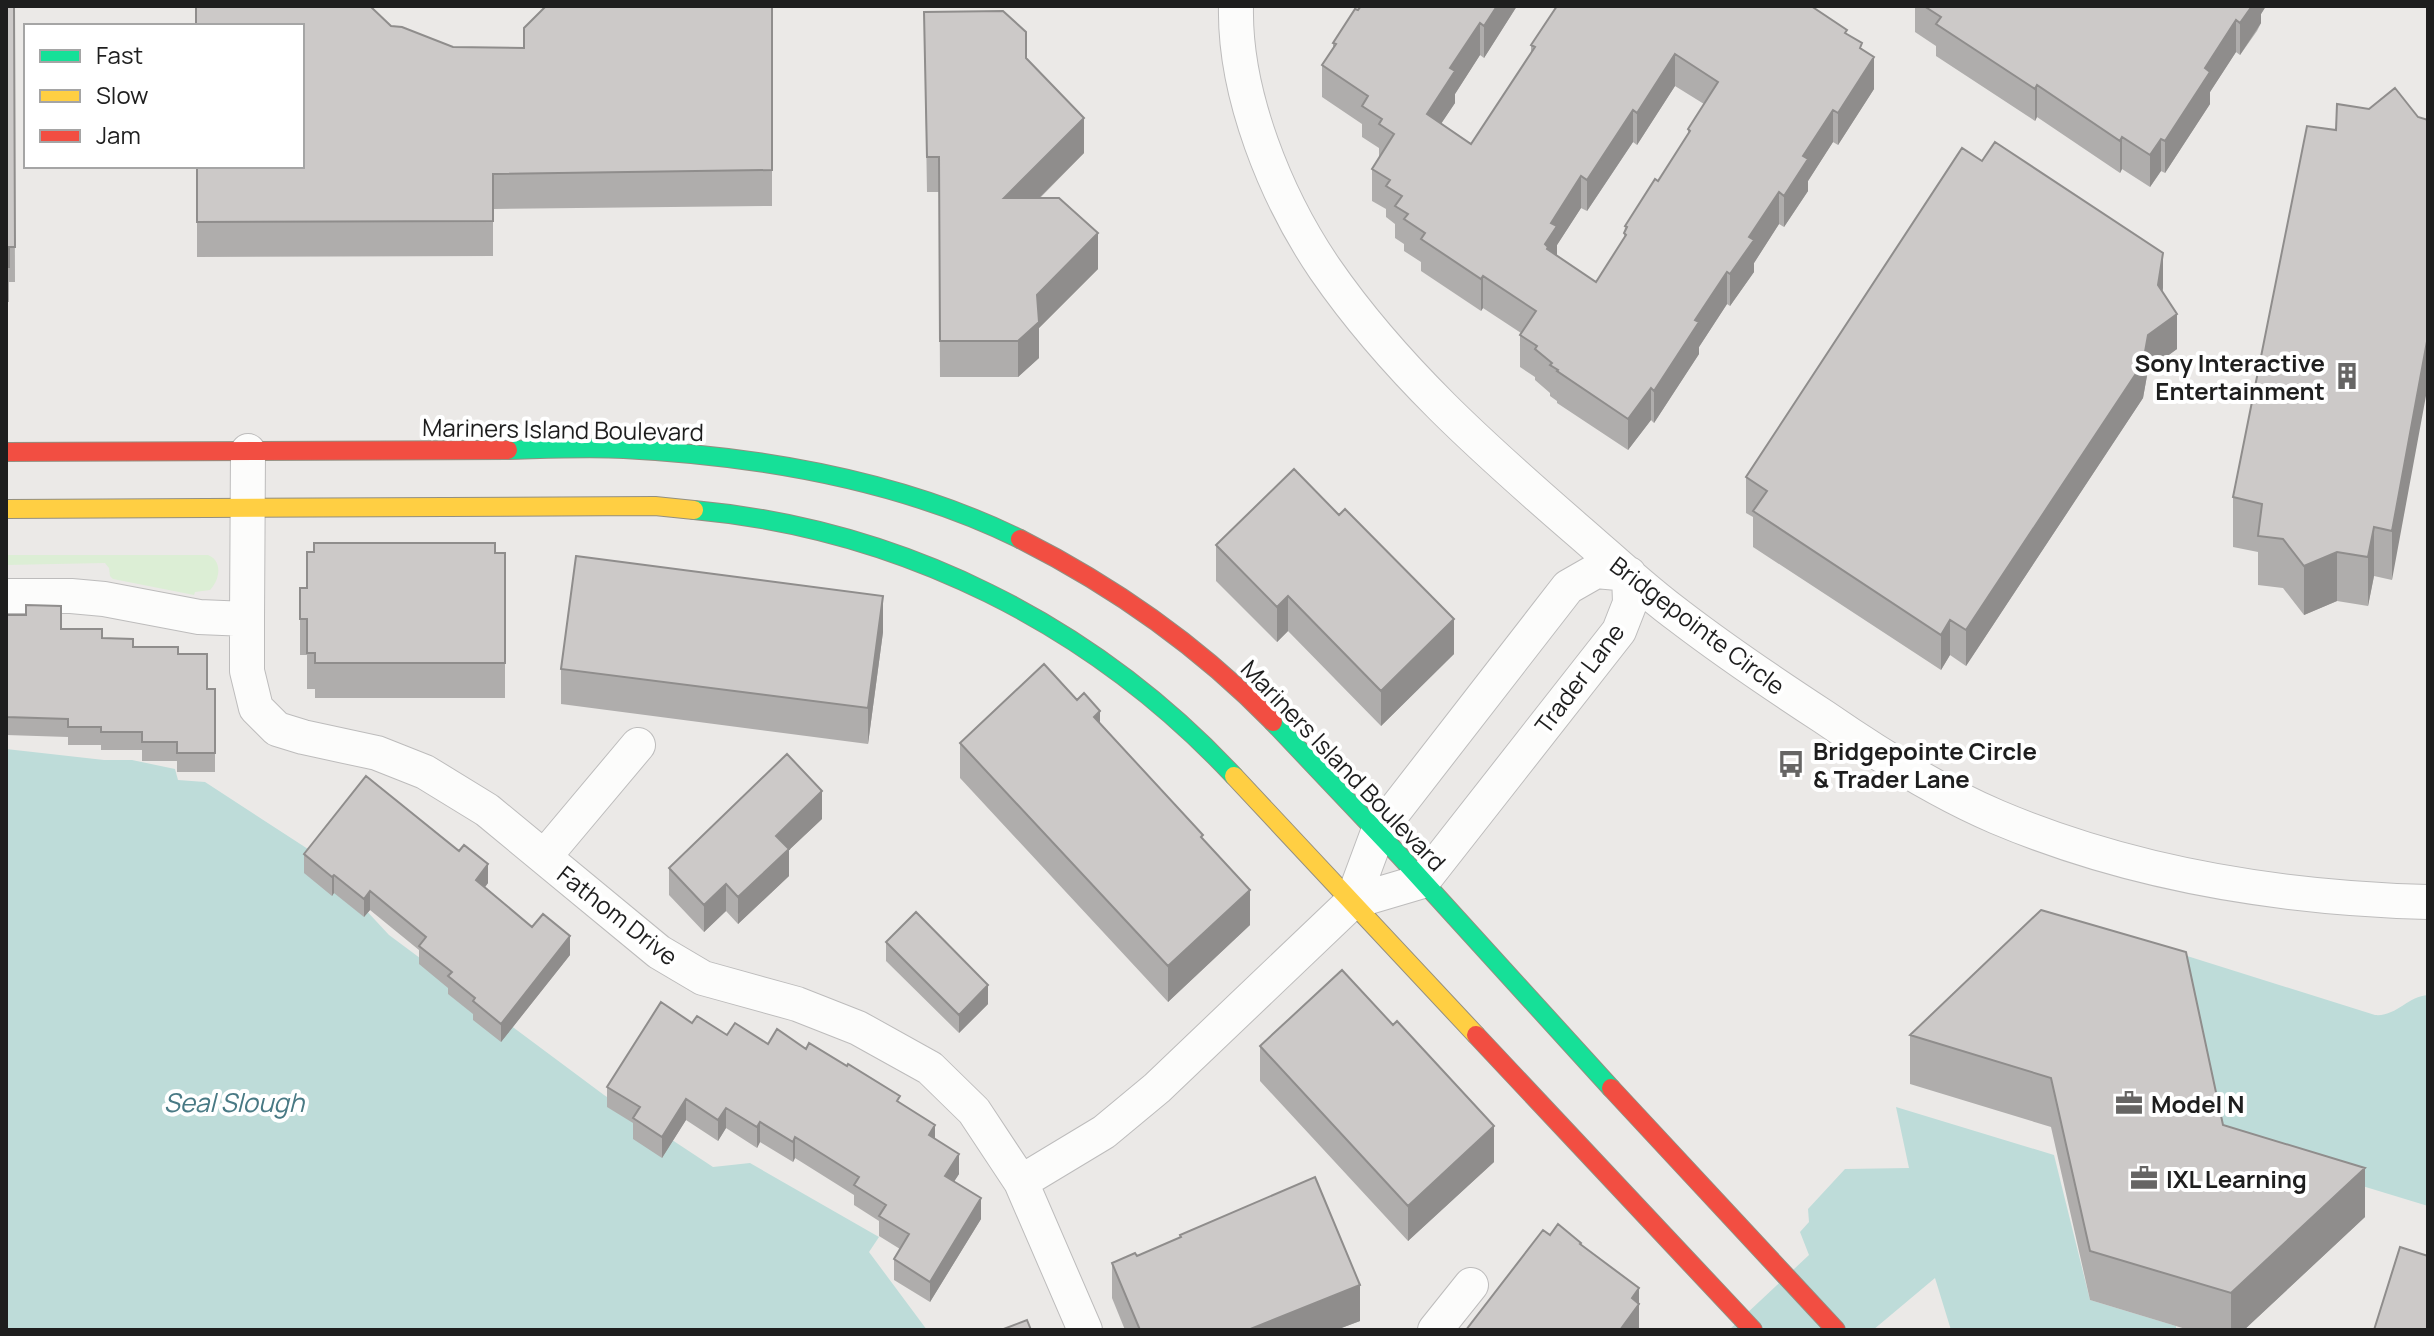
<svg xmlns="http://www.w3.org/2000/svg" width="2434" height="1336" viewBox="0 0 2434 1336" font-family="Manrope,sans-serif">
	<rect width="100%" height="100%" fill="#ebe9e7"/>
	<!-- park -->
	<path fill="#dceed5" d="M6,555H208C223,561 220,580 210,590L195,592L194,595L113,579L110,576L109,568L105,563L6,565Z"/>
	<!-- water -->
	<path fill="#bedcd9" d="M6,749L104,760H132L175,769L178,780L205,782L311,851L389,935L604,1095L713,1167L750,1163L879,1237L869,1252L927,1330H6Z
		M2114,933L2375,1015C2396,1017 2408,996 2428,995V1206L2221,1143Z
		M1896,1107L2054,1155L2090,1300L2176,1326V1330H1951L1935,1278L1873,1330H1729L1809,1255L1800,1232L1809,1222L1808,1209L1845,1169L1909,1168Z"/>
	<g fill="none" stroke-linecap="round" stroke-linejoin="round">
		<!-- street casing -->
		<g stroke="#bdbcbc" stroke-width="36">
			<path id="street" d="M1236,6C1234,94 1276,197 1325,269C1394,369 1484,449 1575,528C1609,557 1642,589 1679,616C1726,652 1775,685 1824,717C1879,755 1936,791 1997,817C2134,875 2281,898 2428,902
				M6,596H71L104,599L199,617L247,619V671L256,708L277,729L303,737L377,753L425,772L487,810L659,952L703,978L797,1004L858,1028L930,1068L974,1111L1021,1182L1085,1330
				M247,619L248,451
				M544,857L638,745
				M1352,902L1378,832L1568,587L1596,571L1629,574
				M1021,1182L1104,1132L1157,1088L1352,902L1423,881L1619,631L1630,603L1629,574
				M1435,1330L1471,1285"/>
		</g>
		<!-- fast casing -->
		<g stroke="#938f81" stroke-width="20">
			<path id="fast" d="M508,450C547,449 586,447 624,449C759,456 898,479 1020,539
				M694,510C901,529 1092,624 1234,776
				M1273,722L1400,856L1611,1088"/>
		</g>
		<!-- slow casing -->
		<g stroke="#938f81" stroke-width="20">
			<path id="slow" d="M6,509L655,506L694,510
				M1234,776L1476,1035"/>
		</g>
		<!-- jam casing -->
		<g stroke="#938f81" stroke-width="20">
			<path id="jam" d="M6,452L508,450
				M1020,539C1115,587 1199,646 1273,722
				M1476,1035L1753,1330
				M1611,1088L1836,1330"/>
		</g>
		<!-- street -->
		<use href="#street" stroke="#fcfcfb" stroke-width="34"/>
		<!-- fast -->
		<use href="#fast" stroke="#16e098" stroke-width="18"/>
		<!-- slow -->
		<use href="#slow" stroke="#ffcf43" stroke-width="18"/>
		<!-- jam -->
		<use href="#jam" stroke="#f24e42" stroke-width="18"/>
	</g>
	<!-- wall -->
	<path fill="#afadac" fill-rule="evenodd" d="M6,6H14L15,282H9V302H6Z
		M772,6V206L493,209V256L197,257V166L391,26L453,47L524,48Z
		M1517,6L1484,58L1480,55L1455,94V103L1441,123L1471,144L1531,53V45L1556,7L1554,6H1811L1847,34L1862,49L1874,89L1838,145L1833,142L1808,181V191L1784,227L1779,224L1754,263V272L1730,306L1727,304L1699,347V354L1654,423L1651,420L1628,450L1557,403V401L1550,396V393L1535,380V377L1520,367V335L1521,333L1483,308L1481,311L1421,271V262L1404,251V244L1395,238V224L1386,217V209L1372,201V169L1380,157L1379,156V148L1362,137V124L1322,97V65L1333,48V43L1358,10ZM1675,86L1704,104L1688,129V135L1658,181L1625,226L1624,239L1596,282L1557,256V245L1581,208L1587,211L1633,142L1637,145Z
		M1915,6H2266L2261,14V23L2257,31L2240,55L2236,52L2210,92V104L2165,173L2161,171L2150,187L2122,169L2120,173L2037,117L2035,121L1936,56V46L1915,32Z
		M924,12L1026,58L1084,153L1040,198L1098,269L1039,328V358L1018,377H940L939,192H927Z
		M2395,88L2392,580L2374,576L2368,606L2337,601L2304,615L2283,588L2258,585V552L2233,547V497L2336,130L2369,109Z
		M2163,288L2162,292L2177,349L2148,370L2143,398L1966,666L1950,655L1941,670L1753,547V517L1746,513V477Z
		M1216,545L1454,654L1381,726L1288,631L1277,642L1216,581Z
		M495,553H505V698H315V689H307V655H300V588H307Z
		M6,615L133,647L178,654L207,689H215V772H177V761H142V750H101V745H68V737L6,735Z
		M883,632L868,744L561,704V669Z
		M1100,724L1203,839L1250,925L1168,1002L960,778V743Z
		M822,819L789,850V876L738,924L726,911L704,932L669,895V868Z
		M304,854L488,883L485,887L532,927L570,955L501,1042L473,1020V1014L448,994V988L419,964V950L370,910L364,917L334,893L332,896L304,873Z
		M886,942L988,1004L959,1033L886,961Z
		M692,1023L727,1035L768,1044L806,1049L900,1103L935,1139L959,1174L954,1181L981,1219L930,1302L894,1280V1259L900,1249L879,1236V1221L854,1205V1195L795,1158L793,1162L760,1142L757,1148L726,1128L718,1141L686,1120L662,1158L633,1139V1123L607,1107V1087Z
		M1393,1025L1494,1162L1408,1241L1260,1081V1046Z
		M1910,1035L2223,1125L2365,1217L2244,1330H2189L2090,1300L2051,1127L1910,1084Z
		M1180,1235L1360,1321L1336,1330H1125L1112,1298V1263L1137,1256L1180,1238Z"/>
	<!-- shaded-wall -->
	<path fill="#8f8d8c" d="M1497,6H1517L1484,58V26Z
		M2252,6H2266L2261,14V23L2240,55V23Z
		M2236,20V52L2210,92V104L2165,173V141L2205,68Z
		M1480,23V55L1455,94V103L1427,145V114L1450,68Z
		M1675,54V86L1637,145V113Z
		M1874,57V89L1838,145V113Z
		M2037,85V117L2035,121V89Z
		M1633,110V142L1587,211V180Z
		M1833,110V142L1808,181V191L1784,227V196L1803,156Z
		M1084,118V153L1004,233V198Z
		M2122,137V169L2120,173V141Z
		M2161,139V171L2150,187V155Z
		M1581,176V208L1557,245V258L1548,278L1545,244L1551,223Z
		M1779,192V224L1754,263V272L1730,306V274L1749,237Z
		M1098,233V269L1039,328V358L1018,377V341L1037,295Z
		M2163,253V288L2158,320V285Z
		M1727,272V304L1699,347V354L1654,423V391L1695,320Z
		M1483,276V308L1481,311V279Z
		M2177,314V349L2148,370L2143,398L1966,666V630L2148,335Z
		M2428,336V385L2392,580V531Z
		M1651,388V420L1628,450V419Z
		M2374,527V576L2368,606V557Z
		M2337,552V601L2304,615V566Z
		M883,596V632L868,744V708Z
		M1288,596V631L1277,642V607Z
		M1454,619V654L1381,726V691Z
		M1950,620V655L1941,670V635Z
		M1100,711V746L1094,717Z
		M822,791V819L789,850V876L738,924V897L776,836Z
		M488,864V883L476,899V880Z
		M334,875V893L332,896V877Z
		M726,884V911L704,932V905Z
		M1250,890V925L1168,1002V966Z
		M370,891V910L364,917V899Z
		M570,936V955L501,1042V1024Z
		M988,985V1004L959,1033V1015Z
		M686,1099V1120L662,1158V1137Z
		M726,1108V1128L718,1141V1120Z
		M760,1122V1142L757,1148V1127Z
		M935,1125V1146L929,1135Z
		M1494,1126V1162L1408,1241V1206Z
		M795,1137V1158L793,1162V1142Z
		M959,1154V1174L945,1196V1176Z
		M2365,1168V1217L2244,1330H2231V1293Z
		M981,1198V1219L930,1302V1282Z
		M1360,1285V1321L1336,1330H1248Z
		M1639,1288V1330H1620L1632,1298Z"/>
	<!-- building -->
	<path fill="#ccc9c8" stroke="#8f8d8c" stroke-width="2" fill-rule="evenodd" d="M6,6H14L15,247H9V267H6Z
		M196,6H370L391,26L402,27L453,47L524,48V28L546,6H772V170L493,174V221L197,222V166H302V26H196Z
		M1361,6H1497L1484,26L1480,23L1450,68L1455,71L1427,114L1471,144L1535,47L1531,45L1557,6H1811L1847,30L1845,33L1862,43L1860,48L1874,57L1838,113L1833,110L1803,156L1808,159L1784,196L1779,192L1749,237L1754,240L1730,274L1727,272L1695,320L1699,322L1654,391L1651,388L1628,419L1557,371L1558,370L1550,365L1552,363L1535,349L1537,346L1520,335L1536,311L1483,276L1481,279L1421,239L1425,233L1404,219L1408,214L1395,206L1402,196L1386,186L1390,180L1372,169L1394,134L1379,124L1382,119L1362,106L1368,96L1322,65L1336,44L1333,43L1355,9L1358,10ZM1675,54L1718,82L1688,129L1690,131L1658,181L1655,179L1625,226L1627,227L1624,233L1626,235L1596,282L1547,249L1548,247L1545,244L1557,226L1551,223L1581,176L1587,180L1633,110L1637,113Z
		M1924,6H2252L2240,23L2236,20L2205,68L2210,72L2165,141L2161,139L2150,155L2122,137L2120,141L2037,85L2035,89L1936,24L1941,17Z
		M1003,11L1026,32V58L1084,118L1004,198H1059L1098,233L1037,295L1039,322L1018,341H940L939,157H927L924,12Z
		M2395,88L2418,117L2428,120V336L2392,531L2374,527L2368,557L2337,552L2304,566L2283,539L2258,536L2262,504L2233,497L2307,126L2336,130L2337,104L2369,109Z
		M1995,142L2163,253L2158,285L2177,314L2148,335L2143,363L1966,630L1950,620L1941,635L1753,511L1767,491L1746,477L1962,148L1982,161Z
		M1294,469L1339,515L1345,509L1454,619L1381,691L1288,596L1277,607L1216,545Z
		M314,543H495V553H505V663H315V653H307V619H300V588H307V552H314Z
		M576,556L883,596L868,708L561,669Z
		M26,605L61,606V629H102V638L133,639V647H178V654H207V689H215V753H177V742H142V732H101V727H68V719L6,717V615H26Z
		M1044,664L1077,700L1084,693L1100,711L1094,717L1203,835L1201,837L1250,890L1168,966L960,743Z
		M787,754L822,791L776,836L789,849L738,897L726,884L704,905L669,868Z
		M366,776L459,851L464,845L488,864L476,880L532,927L543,914L570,936L501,1024L473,1001L475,998L448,976L452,972L419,946L426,937L370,891L364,899L334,875L332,877L304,854Z
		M2041,910L2186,952L2223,1125L2365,1168L2231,1293L2090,1251L2051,1078L1910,1035Z
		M916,912L988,985L959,1015L886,942Z
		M1342,970L1393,1025L1397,1021L1494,1126L1408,1206L1260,1046Z
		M661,1002L692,1023L697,1016L727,1035L735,1023L768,1044L777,1029L806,1049L809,1043L847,1066L848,1064L900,1096L897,1101L935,1125L929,1135L959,1154L945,1176L981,1198L930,1282L894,1259L909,1234L879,1216L886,1205L854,1185L859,1177L795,1137L793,1142L760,1122L757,1127L726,1108L718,1120L686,1099L662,1137L633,1118L640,1107L607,1087Z
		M1315,1177L1360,1285L1248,1330H1140L1112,1263L1135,1253L1137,1256L1181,1237L1180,1235Z
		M1558,1224L1581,1243L1580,1244L1639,1288L1632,1298L1639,1304L1620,1330H1466L1543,1230L1550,1235Z
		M2400,1247L2428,1256V1330H2374Z
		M1027,1320L1031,1330H1001Z"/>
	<!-- icons -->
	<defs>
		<g id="building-bare" transform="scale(2.16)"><path d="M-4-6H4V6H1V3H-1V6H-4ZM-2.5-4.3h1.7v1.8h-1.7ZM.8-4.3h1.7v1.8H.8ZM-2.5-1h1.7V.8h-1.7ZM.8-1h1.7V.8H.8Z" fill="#666564" stroke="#fff" stroke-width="2.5" paint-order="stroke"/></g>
		<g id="bus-bare" transform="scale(2.16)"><path d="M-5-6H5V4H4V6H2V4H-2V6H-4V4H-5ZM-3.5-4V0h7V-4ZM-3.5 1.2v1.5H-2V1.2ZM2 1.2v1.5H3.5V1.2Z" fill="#666564" stroke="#fff" stroke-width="2.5" paint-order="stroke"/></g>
		<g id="office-bare" transform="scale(2.16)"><path d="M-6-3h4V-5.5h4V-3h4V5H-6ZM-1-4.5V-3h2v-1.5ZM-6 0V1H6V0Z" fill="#666564" stroke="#fff" stroke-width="2.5" paint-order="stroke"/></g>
	</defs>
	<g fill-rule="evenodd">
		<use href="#building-bare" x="2347" y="376"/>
		<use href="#bus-bare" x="1791" y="764"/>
		<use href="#office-bare" x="2129" y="1103"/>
		<use href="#office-bare" x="2144" y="1178"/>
	</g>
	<g text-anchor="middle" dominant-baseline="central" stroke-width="8" stroke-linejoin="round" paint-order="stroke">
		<!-- poi labels -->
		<g font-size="24" font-weight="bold" fill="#1e1e1e" stroke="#fff" text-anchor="start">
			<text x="2325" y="362" text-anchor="end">Sony Interactive<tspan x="2325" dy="28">Entertainment</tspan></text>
			<text x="1813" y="750">Bridgepointe Circle<tspan x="1813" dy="28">&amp; Trader Lane</tspan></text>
			<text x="2151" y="1103">Model N</text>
			<text x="2166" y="1178">IXL Learning</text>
		</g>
		<!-- street labels -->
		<g font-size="24" fill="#1e1e1e" stroke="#fff">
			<text transform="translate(563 429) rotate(1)">Mariners Island Boulevard</text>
			<text transform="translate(1698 625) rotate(37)">Bridgepointe Circle</text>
			<text transform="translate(1579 678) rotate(-53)">Trader Lane</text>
			<text transform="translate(1344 765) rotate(46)">Mariners Island Boulevard</text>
			<text transform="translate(618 915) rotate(38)">Fathom Drive</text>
		</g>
		<!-- water labels -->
		<g font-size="26" font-style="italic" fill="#487984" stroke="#fff">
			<text x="234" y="1102">Seal Slough</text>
		</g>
	</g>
	<!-- border -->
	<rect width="2434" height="1336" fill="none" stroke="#1e1e1e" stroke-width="16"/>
	<!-- legend -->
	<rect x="24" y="24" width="280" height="144" fill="#ffffff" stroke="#a5a5a5" stroke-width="2"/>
	<rect x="40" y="50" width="40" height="12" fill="#16e098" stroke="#a5a5a5" stroke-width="2"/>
	<text x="96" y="64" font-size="24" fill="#1e1e1e">Fast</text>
	<rect x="40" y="90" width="40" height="12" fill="#ffcf43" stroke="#a5a5a5" stroke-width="2"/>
	<text x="96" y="104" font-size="24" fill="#1e1e1e">Slow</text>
	<rect x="40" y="130" width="40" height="12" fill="#f24e42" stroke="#a5a5a5" stroke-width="2"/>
	<text x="96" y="144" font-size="24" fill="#1e1e1e">Jam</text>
</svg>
